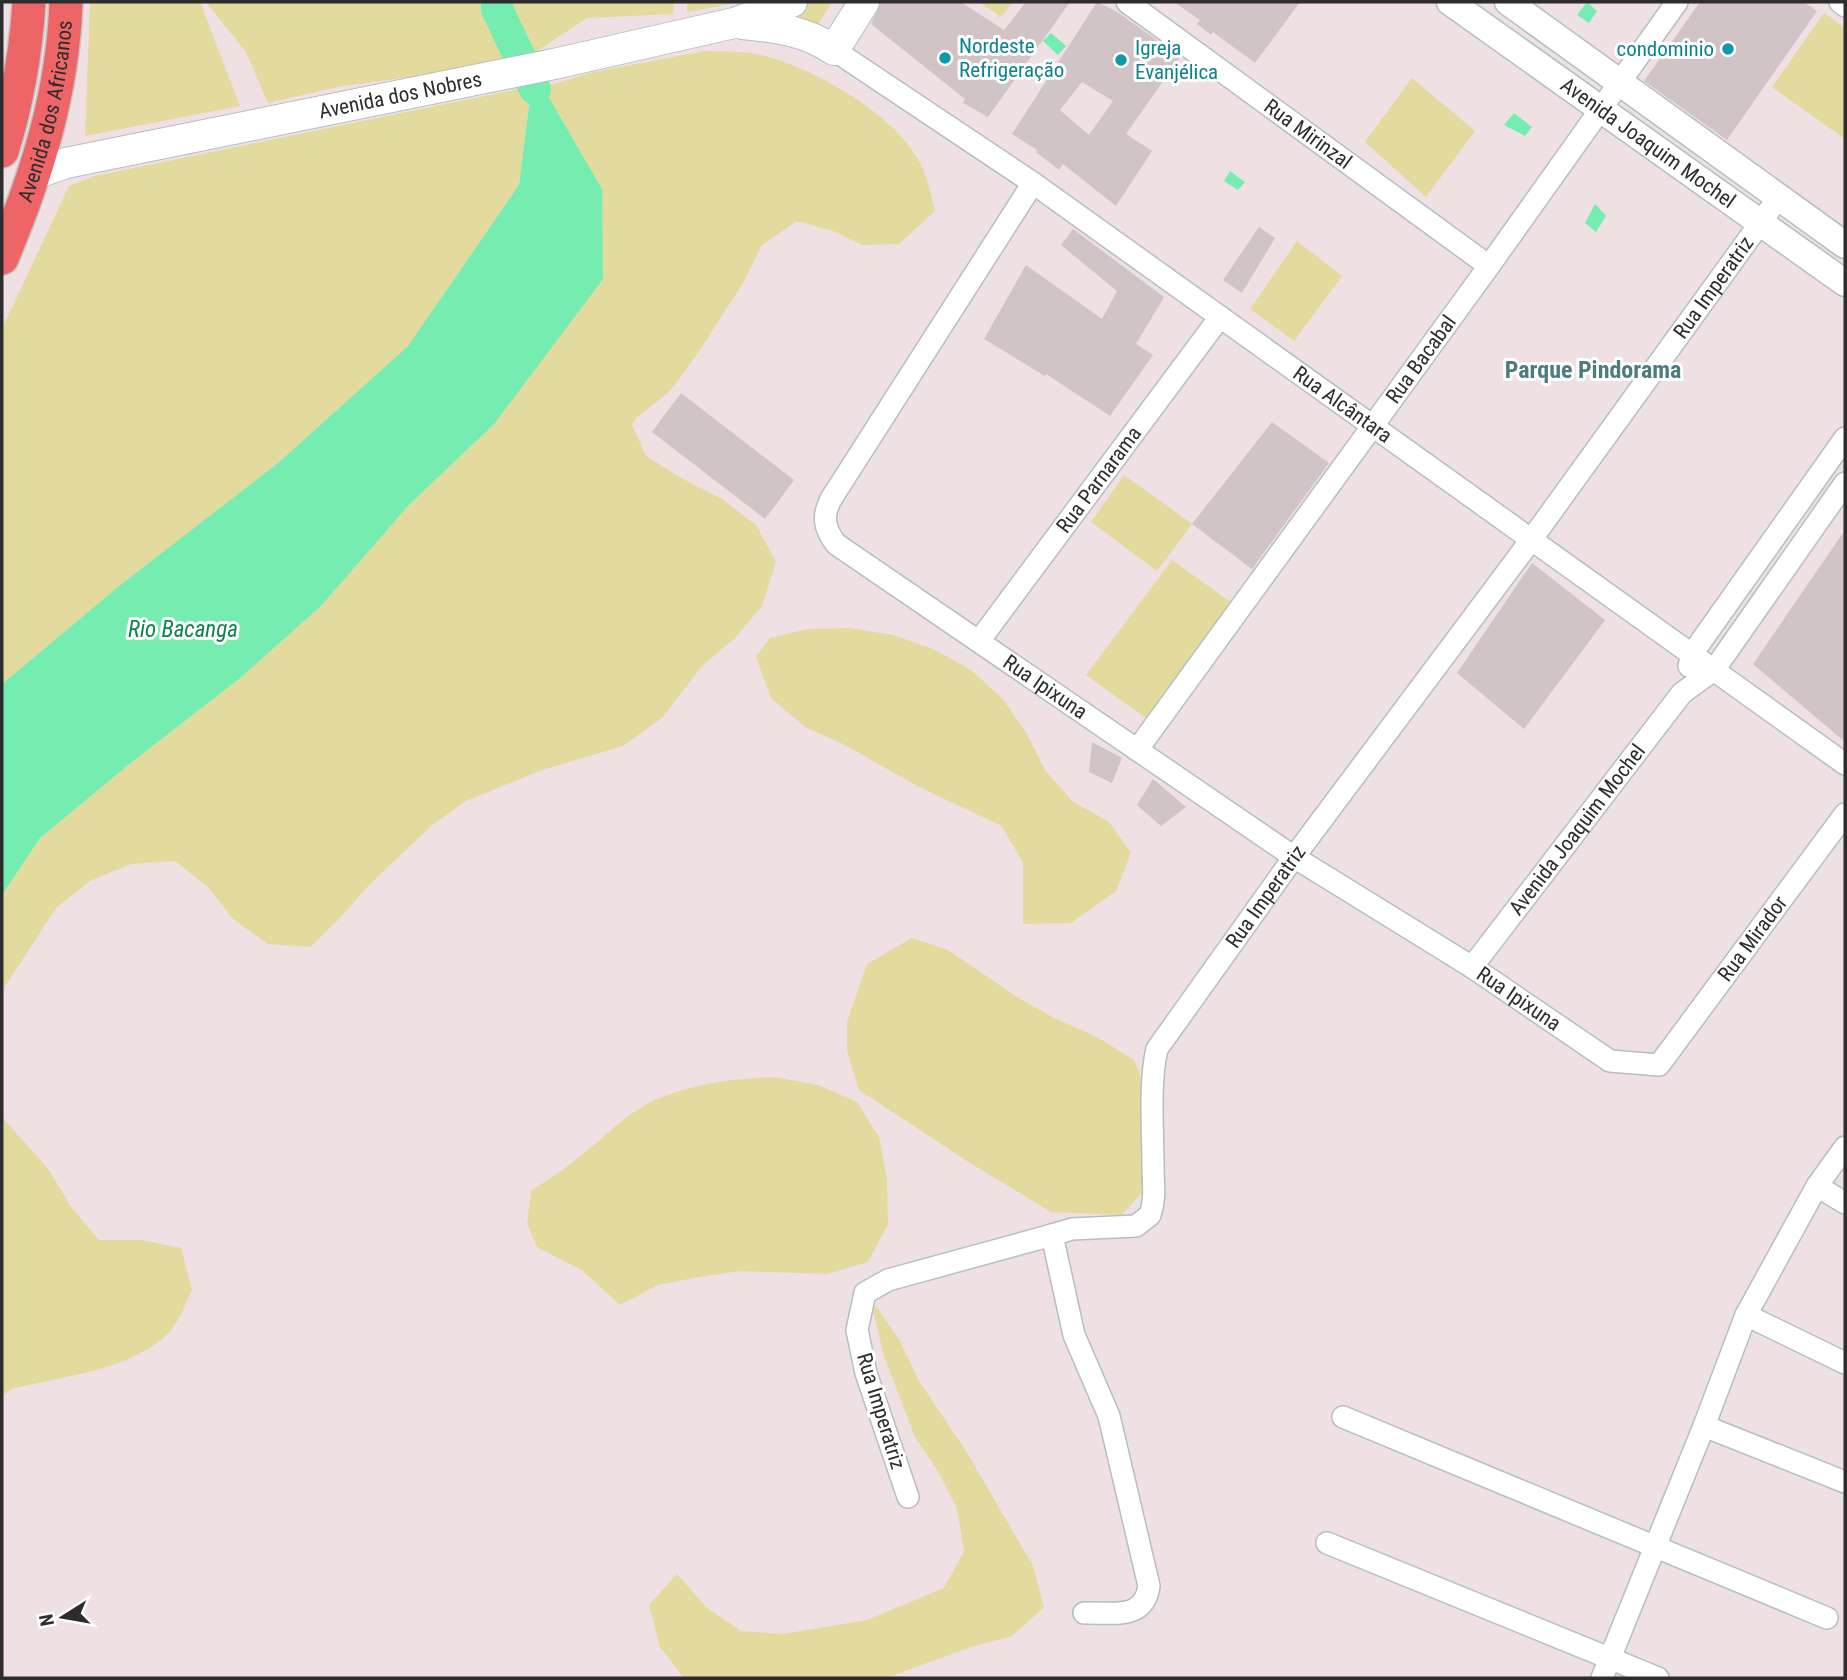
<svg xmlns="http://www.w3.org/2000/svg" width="1847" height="1680" viewBox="0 0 1847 1680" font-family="'Roboto Condensed',sans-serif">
	<rect width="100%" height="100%" fill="#eee0e3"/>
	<!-- green -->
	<path fill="#e3da9e" d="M90,2H200L240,106L85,136Z
		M206,2H674L673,14L587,18L522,61L337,87L268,103L246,52Z
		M687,2H742L687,12Z
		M804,2H832L814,31L770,19Z
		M979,2H1013L1001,17Z
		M1824,13L1845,28V139L1772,87Z
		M704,51C721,52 740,51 757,54C810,65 898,115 921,165C928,179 931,196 935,211L899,244L862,245L833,231L797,221L762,245L743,283L696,356L669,392L636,418L632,425L646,456L683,479L722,499L756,525L776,562L762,606L735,638L701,667L663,717L623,746L542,770L466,801L431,826L368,886L340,918L310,947L268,944L233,919L208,887L175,861L131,864L90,881L56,908L2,991V895L40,838L132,762L239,679L321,606L408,506L494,424L602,189L543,87L594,72Z
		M1412,78L1475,131L1426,197L1365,142Z
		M518,89L531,90L519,185L408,346L278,463L119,586L2,684V329L69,186L95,176Z
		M1297,241L1342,276L1294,341L1250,309Z
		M1124,475L1192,524L1157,571L1091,522Z
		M1172,560L1232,603L1146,718L1086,675Z
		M850,628L893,635L933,649L971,670L1002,698L1027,734L1045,770L1072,801L1109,822L1131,853L1116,891L1071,923L1023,924V863L1002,826L919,787L845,745L805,727L771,698L756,657L770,638L807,629Z
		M912,938L948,950L1017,997L1056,1019L1097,1037L1134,1060L1140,1074L1145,1157L1141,1194L1122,1215L1051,1212L970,1163L859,1090L847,1051V1022L867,964Z
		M775,1077L818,1085L857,1102L879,1137L887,1179L888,1224L868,1262L827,1274L740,1271L699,1277L658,1285L620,1305L583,1271L537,1247L527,1224L531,1191C549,1179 568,1167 584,1153C607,1135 627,1113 653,1101C692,1083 733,1079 775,1077Z
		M2,1117L49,1170L71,1207L99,1240H141L181,1248L192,1290C186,1302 180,1318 172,1329C137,1370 62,1376 12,1389L2,1396Z
		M876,1306L900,1341L919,1381L966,1451L1033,1566L1044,1607L1012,1636L971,1647L886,1678H684L660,1647L649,1605L677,1574L706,1607L741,1631L783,1634L867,1620L944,1588L964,1551L957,1509L938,1471L915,1437L883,1353L873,1310Z"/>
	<!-- water -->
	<path fill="#76edb0" d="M1587,2L1597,11L1589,23L1577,15Z
		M1051,33L1066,46L1058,55L1043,41Z
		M543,87L602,189L603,279L494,424L408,506L321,606L239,679L132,762L40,838L2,895V684L119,586L278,463L408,346L519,185L531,90Z
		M1514,113L1532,127L1525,136L1504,125Z
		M1230,171L1245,182L1238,190L1224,181Z
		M1595,204L1606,216L1596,232L1585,223Z"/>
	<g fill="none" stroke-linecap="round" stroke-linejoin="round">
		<!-- river -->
		<path stroke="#76edb0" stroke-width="32" d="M497,2V9L535,89"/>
	</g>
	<!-- building -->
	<path fill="#d1c4c6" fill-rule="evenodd" d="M881,2H961L1004,30L1026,2H1070L988,117L963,103L965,99L871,24Z
		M1097,2L1119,13L1180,57L1126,134L1152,151L1116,206L1063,164L1059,170L1036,152L1037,150L1012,134ZM1082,82L1113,101L1089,135L1060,110Z
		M1174,2H1300L1255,63L1213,32L1211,35L1197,24L1200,20Z
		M1700,2H1804L1817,11L1727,140L1644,81Z
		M1259,227L1275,238L1242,293L1223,280Z
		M1073,229L1164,297L1136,344L1153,355L1110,416L1046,374L1045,376L984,339L1026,265L1102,319L1117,291L1061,245Z
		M681,393L794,480L765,519L652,432Z
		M1272,422L1329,463L1252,569L1192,524Z
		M1845,530V742L1753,664Z
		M1532,563L1605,620L1524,729L1457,673Z
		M1092,742L1122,758L1112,783L1089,772Z
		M1153,779L1186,807L1161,826L1137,805Z"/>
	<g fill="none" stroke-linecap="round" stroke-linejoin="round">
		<!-- minor casing -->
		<g stroke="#b3bfc0" stroke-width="24">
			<g id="minor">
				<path id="s1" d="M1127,2L1489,266"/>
				<path d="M1840,2L1845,6"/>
				<path id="s2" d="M834,50L1033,183L1845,764"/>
				<path id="s3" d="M1033,183L831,499C822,516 824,528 836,544L1294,857L1472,967L1610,1061L1659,1065L1845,814"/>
				<path id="s4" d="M979,641L1220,317"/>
				<path d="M1689,666L1692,654L1845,438"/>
				<path id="s5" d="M1137,750L1489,266L1677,2"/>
				<path id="s6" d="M1472,967L1682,693L1714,670L1845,483"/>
				<path d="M1817,1186L1845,1203"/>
				<path d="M1052,1235L1074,1335L1109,1416L1149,1586C1144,1621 1113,1612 1084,1613"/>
				<path d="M1746,1315L1845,1363"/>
				<path d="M1343,1417L1827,1618"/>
				<path d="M1704,1426L1845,1482"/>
				<path id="s7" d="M908,1497L866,1373L857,1330L865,1293L888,1280L1052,1235L1072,1229L1136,1226L1150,1215C1156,1198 1153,1184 1153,1166C1153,1131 1149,1082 1157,1049L1294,857L1531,540L1779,197"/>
				<path d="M1327,1543L1658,1678"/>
				<path d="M1602,1678L1704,1426L1746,1315L1817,1186L1845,1147"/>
			</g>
		</g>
		<!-- tertiary casing -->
		<g stroke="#b3bfc0" stroke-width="29">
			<g id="tertiary">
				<path id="s8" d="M1450,2L1845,283"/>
				<path d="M1508,2L1845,245"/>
			</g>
		</g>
		<!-- secondary casing -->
		<g stroke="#b3bfc0" stroke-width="32">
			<g id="secondary">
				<path d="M742,24C776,27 806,31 834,50L864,2"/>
				<path id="s9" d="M35,174L66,163L554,64L734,23L792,2"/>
			</g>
		</g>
		<!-- primary casing -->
		<g stroke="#c4c4c4" stroke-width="36">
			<g id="primary">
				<path d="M2,151C17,103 26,52 29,2"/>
				<path id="s10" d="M2,258C37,175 63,92 66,2"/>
			</g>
		</g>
		<!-- minor -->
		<use href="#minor" stroke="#fff" stroke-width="21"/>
		<!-- tertiary -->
		<use href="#tertiary" stroke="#fff" stroke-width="26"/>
		<!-- secondary -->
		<use href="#secondary" stroke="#fff" stroke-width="30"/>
		<!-- primary -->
		<use href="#primary" stroke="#ee6567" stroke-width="33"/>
	</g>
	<!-- markers -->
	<g fill="#0f9aa8" stroke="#fff" stroke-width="2.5">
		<circle cx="1728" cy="49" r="7"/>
		<circle cx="945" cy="58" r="7"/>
		<circle cx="1121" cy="60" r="7"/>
	</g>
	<g text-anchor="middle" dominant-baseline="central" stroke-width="6" stroke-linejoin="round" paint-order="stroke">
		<!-- culture labels -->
		<g font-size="21" fill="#0d838f" stroke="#fff" text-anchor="start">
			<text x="959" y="46">Nordeste<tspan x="959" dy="24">Refrigeração</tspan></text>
			<text x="1135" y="48">Igreja<tspan x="1135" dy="24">Evanjélica</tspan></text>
			<text x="1714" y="49" text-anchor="end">condominio</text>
		</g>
		<!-- street labels -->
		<g font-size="21" fill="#2d2d2d" stroke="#fff">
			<text stroke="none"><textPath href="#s9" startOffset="374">Avenida dos Nobres</textPath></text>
			<text stroke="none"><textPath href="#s10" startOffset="154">Avenida dos Africanos</textPath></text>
			<text stroke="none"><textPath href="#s1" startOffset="224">Rua Mirinzal</textPath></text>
			<text stroke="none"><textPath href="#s8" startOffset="243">Avenida Joaquim Mochel</textPath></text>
			<text stroke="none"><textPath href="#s7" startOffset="1622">Rua Imperatriz</textPath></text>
			<text stroke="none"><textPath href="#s5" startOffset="483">Rua Bacabal</textPath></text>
			<text stroke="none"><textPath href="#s2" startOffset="620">Rua Alcântara</textPath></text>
			<text stroke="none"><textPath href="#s4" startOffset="201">Rua Parnarama</textPath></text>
			<text stroke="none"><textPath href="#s3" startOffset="677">Rua Ipixuna</textPath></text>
			<text stroke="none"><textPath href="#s6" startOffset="173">Avenida Joaquim Mochel</textPath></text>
			<text stroke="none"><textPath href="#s7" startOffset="866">Rua Imperatriz</textPath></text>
			<text stroke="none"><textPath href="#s3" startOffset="1561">Rua Mirador</textPath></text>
			<text stroke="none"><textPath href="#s3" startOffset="1244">Rua Ipixuna</textPath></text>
			<text transform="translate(881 1411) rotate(73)">Rua Imperatriz</text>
		</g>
		<!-- water labels -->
		<g font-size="23" font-style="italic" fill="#108250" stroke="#fff">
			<text x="183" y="629">Rio Bacanga</text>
		</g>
		<!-- quarter labels -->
		<g font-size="24" font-weight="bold" fill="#4d7c7e" stroke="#fff">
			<text x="1593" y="370">Parque Pindorama</text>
		</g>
	</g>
	<!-- border -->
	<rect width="1847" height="1680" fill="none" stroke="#2d2d2d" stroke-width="7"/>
	<!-- north arrow -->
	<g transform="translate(63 1617) rotate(259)" stroke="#ffffff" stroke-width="5" paint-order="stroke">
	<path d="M0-5L12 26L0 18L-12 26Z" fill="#2d2d2d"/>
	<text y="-10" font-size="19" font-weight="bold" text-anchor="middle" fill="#2d2d2d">N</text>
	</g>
</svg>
